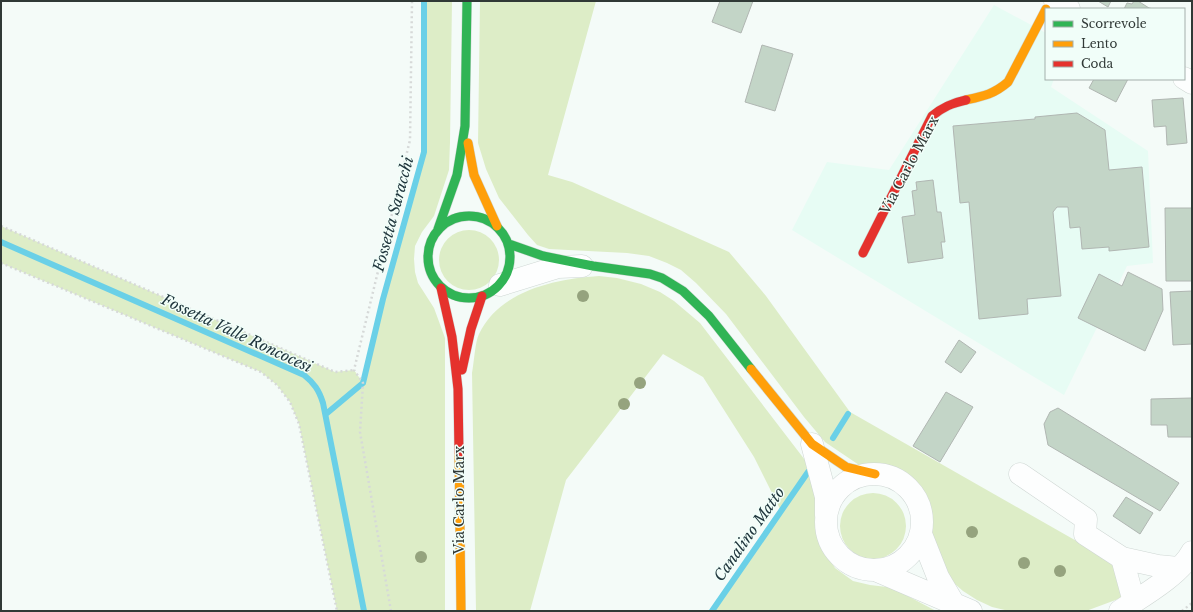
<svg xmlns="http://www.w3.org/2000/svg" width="1193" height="612" viewBox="0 0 1193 612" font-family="'Libre Baskerville',serif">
	<rect width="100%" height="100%" fill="#f4fbf8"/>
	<!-- built -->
	<path fill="#e7fcf4" d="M994,5L1046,33V79H1054L1051,87L1148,151L1153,263L1127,266L1064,395L792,230L827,162L889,170Z"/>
	<!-- green -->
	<path fill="#ddedc7" d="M424,1H452L450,142L449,170L434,216L422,232L415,246L414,259L415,272L418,283L434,308L445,338V611H337L299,424L290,402L277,385L261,372L1,263V226L335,372L354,370L363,383L383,299L424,152Z
		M480,1H596L548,175L572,182L729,252L766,296L850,412L1080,543L1112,563L1120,578L1121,598L1086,611H1009L992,607L977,600L963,591L949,579L933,548L931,515L924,496L914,482L899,473L862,467L825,442L804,417L726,314L696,283L681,270L667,263L649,256L627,253L549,249L537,245L528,235L499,198L486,169L478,143Z
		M439 260a30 30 0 1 1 60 0a30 30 0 1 1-60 0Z
		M599,276L617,278L641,284L660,292L674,301L700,323L808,464L822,516L820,535L825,552L835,568L853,581L870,585L887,587L902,593L936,611H710L780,509L754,457L703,377L663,354L566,480L530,611H476L472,373C474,363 475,342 479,334C500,290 556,279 599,276Z
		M840 526a33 33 0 1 1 66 0a33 33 0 1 1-66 0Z"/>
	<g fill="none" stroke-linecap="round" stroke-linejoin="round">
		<!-- stream -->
		<path stroke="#6ad0e7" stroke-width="6" d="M1,242L304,375C314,383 319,390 323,403L364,611
			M326,414L363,383L383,299L424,152V1
			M833,438L848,414
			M712,611L808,472"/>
	</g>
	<!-- building -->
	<path fill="#c3d5c7" stroke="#b0b6b2" d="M720,1H753L741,33L712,22Z
		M1098,1H1111L1108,7Z
		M1134,1H1138L1149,8L1154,9H1124L1127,3L1132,4Z
		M762,45L793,54L775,111L745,102Z
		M1094,79H1128L1116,102L1089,88Z
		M1183,98L1187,143L1167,145L1166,126L1154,127L1152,100Z
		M1077,113L1105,130L1109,170L1142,167L1149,247L1109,251V247L1082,249L1080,227L1070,228L1068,207H1057L1053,212L1061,296L1027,299L1028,314L979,319L969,202L960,203L953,126L1035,119V117Z
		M933,180L937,212H941L945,242H941L943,258L908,263L902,217L915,215L912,191L917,190L916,182Z
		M1165,208H1192V281H1166Z
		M1128,272L1162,289L1163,310L1145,351L1078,318L1099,274L1122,286Z
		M1192,291V344L1173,345L1170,292Z
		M959,340L976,352L961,373L945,362Z
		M946,392L973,407L940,462L913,446Z
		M1192,398V437H1168L1167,425H1151V399Z
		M1058,408L1179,483L1160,511L1048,445L1044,424L1050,412Z
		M1126,497L1153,513L1140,534L1113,516Z"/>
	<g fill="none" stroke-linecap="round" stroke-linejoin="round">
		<!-- street casing -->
		<g stroke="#cfd7d4" stroke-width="23">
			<path id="street" d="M1055,1L1069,9
				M1184,78L1192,83
				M500,285L558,267L582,266
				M812,444L826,497V515
				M1020,474L1086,519L1085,534L1122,558L1158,566L1178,568
				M826 522a48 48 0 1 1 96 0a48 48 0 1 1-96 0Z
				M921,534L938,577L954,604
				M1122,558L1134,602
				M875,570L971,611
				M1120,611C1141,597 1180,575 1192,552"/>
		</g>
		<!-- fast casing -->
		<g stroke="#cfd7d4" stroke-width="10">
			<path id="fast" d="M428 257a41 41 0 1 1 82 0a41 41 0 1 1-82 0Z
				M438,229L457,175L465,126L467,1
				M509,244L543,256L593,266L650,274L662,278L683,291L709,316L751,369"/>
		</g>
		<!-- slow casing -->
		<g stroke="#cfd7d4" stroke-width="10">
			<path id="slow" d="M966,100C984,96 994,94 1008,82L1046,9
				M468,143L474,175L497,226
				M751,369L812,444L846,467L875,474
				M459,453L461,611"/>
		</g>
		<!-- jam casing -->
		<g stroke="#cfd7d4" stroke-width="10">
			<path id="jam" d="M863,253L932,116C943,107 952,103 966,100
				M441,288L452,337L458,389L459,453
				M462,370L471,329L482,296"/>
		</g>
		<!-- path -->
		<path stroke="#d6d9d8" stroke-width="2.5" stroke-dasharray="2 3" stroke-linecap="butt" d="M1,226L335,372L354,370
			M1,263L261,372L277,385L290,402L299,424L337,611
			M391,611L360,432L363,383L354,370L410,140L412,1
			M1182,611L1192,603"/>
		<!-- street -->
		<use href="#street" stroke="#fdfefe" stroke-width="22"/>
		<!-- fast -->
		<use href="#fast" stroke="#30b455" stroke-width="9"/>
		<!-- slow -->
		<use href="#slow" stroke="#ff9f0a" stroke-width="9"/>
		<!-- jam -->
		<use href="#jam" stroke="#e5322d" stroke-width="9"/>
	</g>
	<!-- trees -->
	<g fill="#95a37e">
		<circle cx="583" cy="296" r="6"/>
		<circle cx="640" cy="383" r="6"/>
		<circle cx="624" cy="404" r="6"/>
		<circle cx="972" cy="532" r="6"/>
		<circle cx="421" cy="557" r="6"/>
		<circle cx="1024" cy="563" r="6"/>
		<circle cx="1060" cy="571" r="6"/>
	</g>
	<g text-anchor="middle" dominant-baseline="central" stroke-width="3" stroke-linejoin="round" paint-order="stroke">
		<!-- street labels -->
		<g font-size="14" fill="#303936" stroke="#f1fef9">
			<text transform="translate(909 165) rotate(-62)">Via Carlo Marx</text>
			<text transform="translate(459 500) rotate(-90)">Via Carlo Marx</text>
		</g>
		<!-- water labels -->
		<g font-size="15" font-style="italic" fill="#20363d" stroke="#f1fef9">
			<text transform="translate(393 214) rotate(-75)">Fossetta Saracchi</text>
			<text transform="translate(237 333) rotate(25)">Fossetta Valle Roncocesi</text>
			<text transform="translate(749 534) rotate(-55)">Canalino Matto</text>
		</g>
	</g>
	<!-- border -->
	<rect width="1193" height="612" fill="none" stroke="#303936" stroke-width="4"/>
	<!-- legend -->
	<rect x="1045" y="8" width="140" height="72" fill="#f1fef9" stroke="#a4afab"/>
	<rect x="1053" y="21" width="20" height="6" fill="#30b455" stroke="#a4afab"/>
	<text x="1081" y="28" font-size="12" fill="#303936">Scorrevole</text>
	<rect x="1053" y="41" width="20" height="6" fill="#ff9f0a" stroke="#a4afab"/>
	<text x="1081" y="48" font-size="12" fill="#303936">Lento</text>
	<rect x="1053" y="61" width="20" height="6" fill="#e5322d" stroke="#a4afab"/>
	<text x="1081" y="68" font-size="12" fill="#303936">Coda</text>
</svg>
